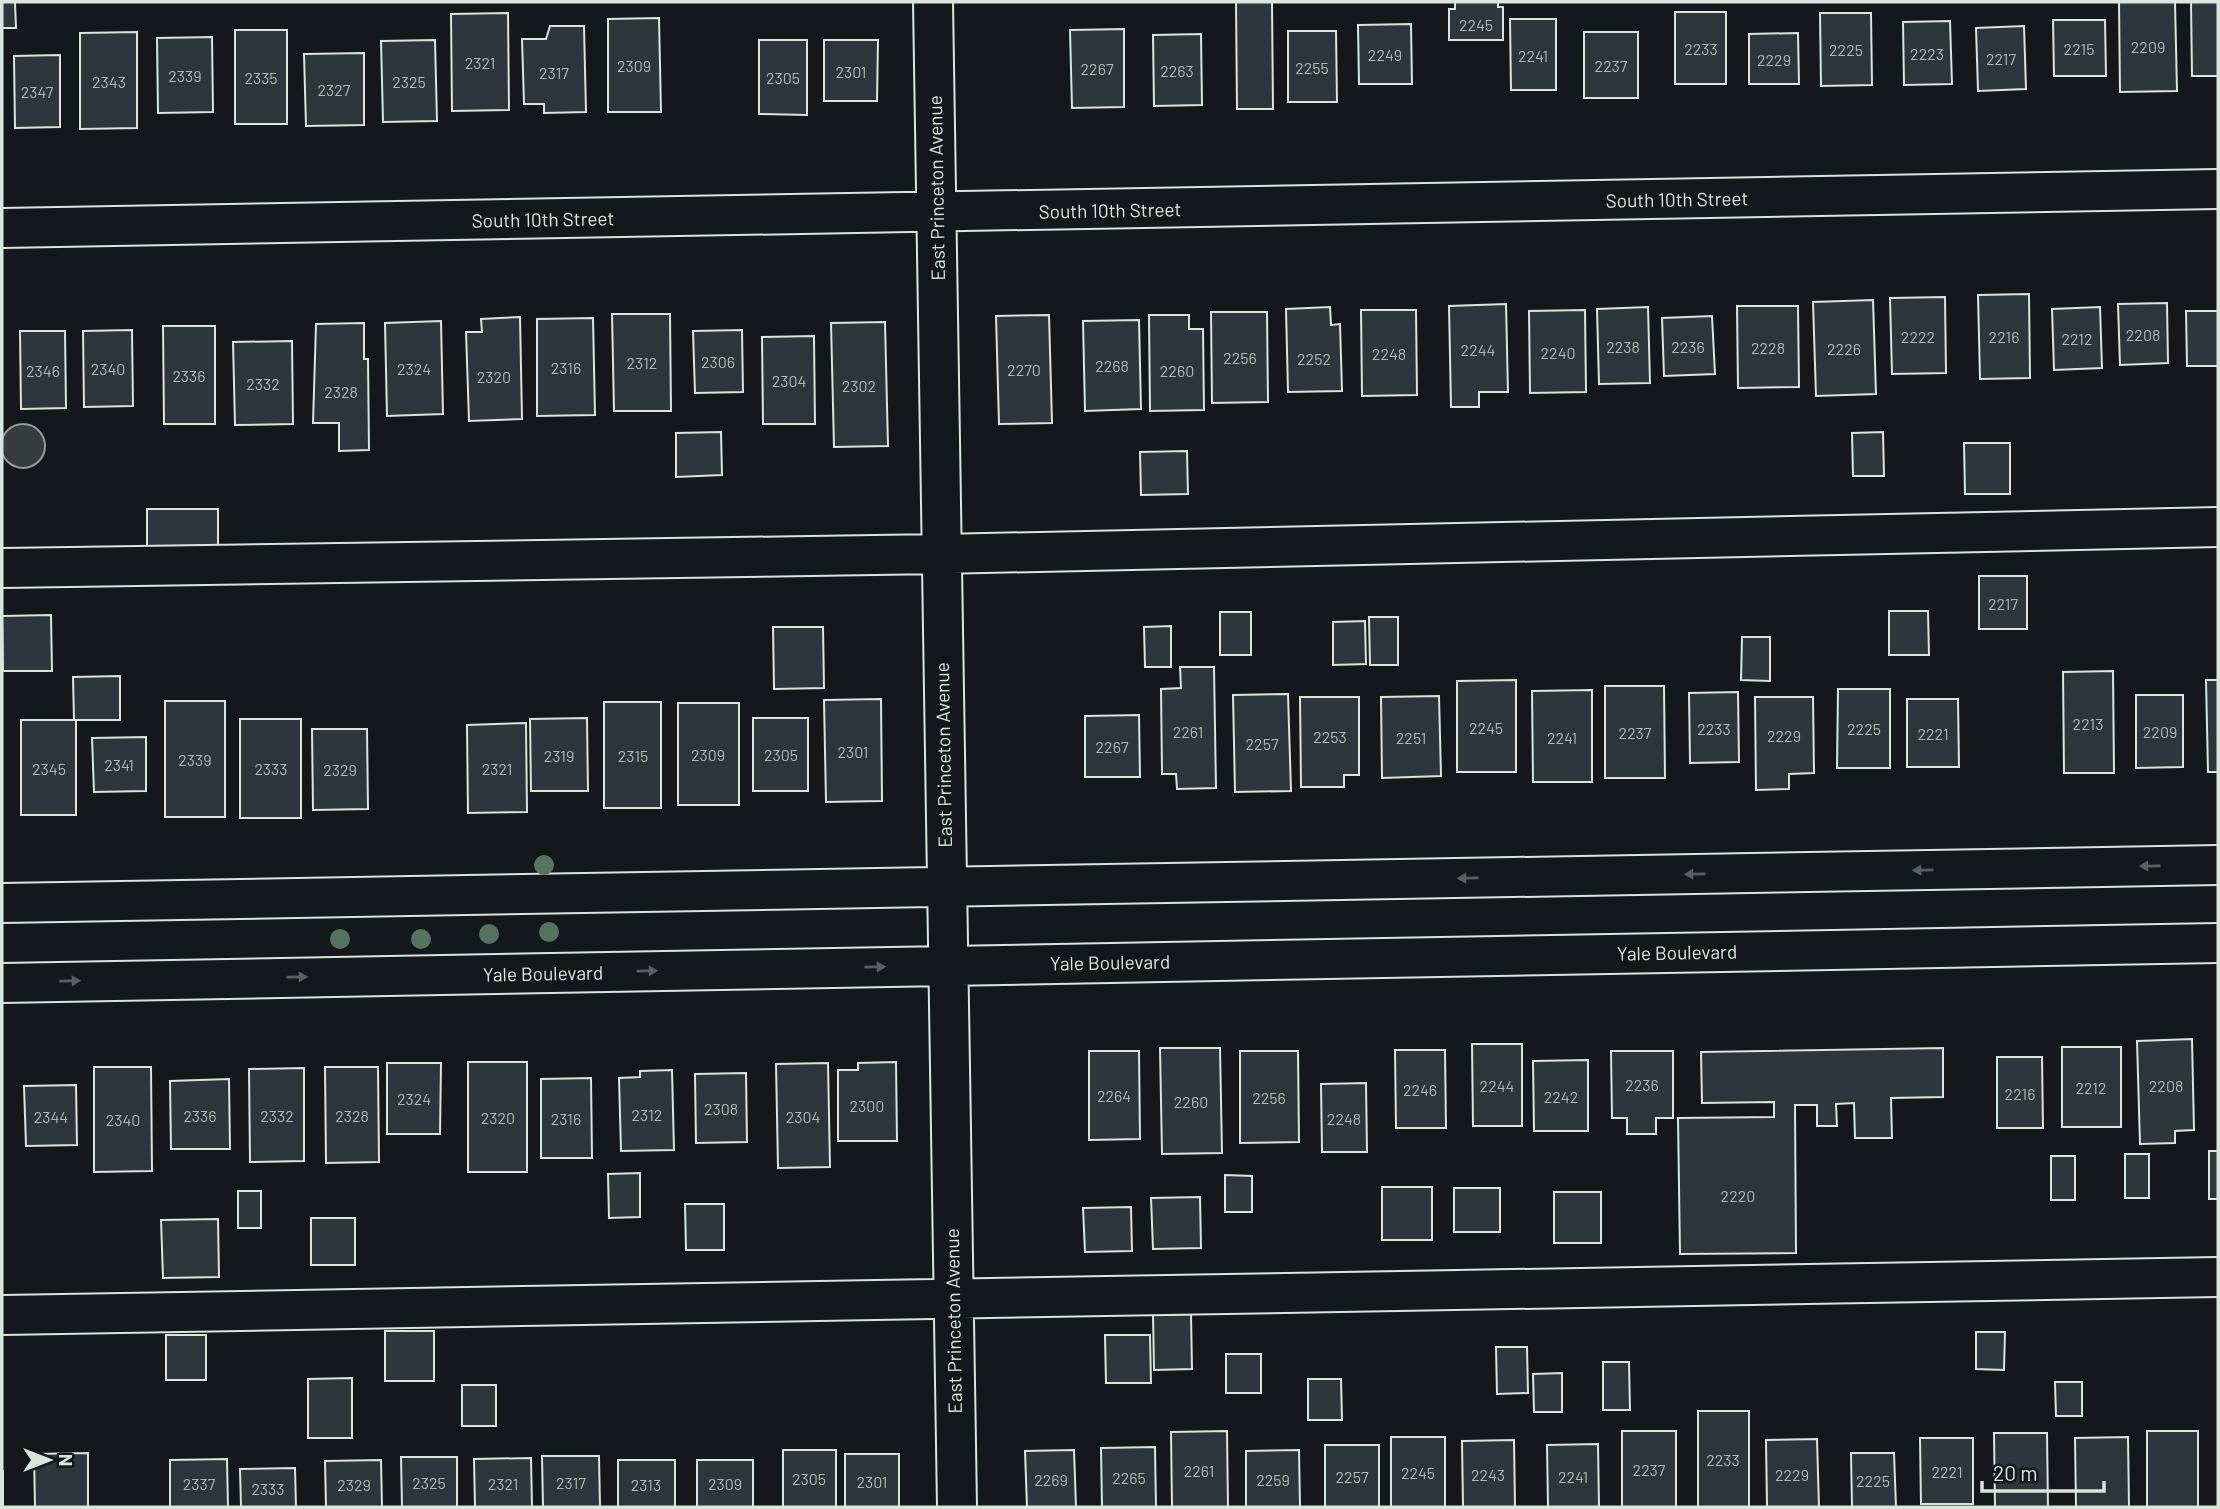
<svg xmlns="http://www.w3.org/2000/svg" width="2220" height="1509" viewBox="0 0 2220 1509" font-family="Barlow,sans-serif">
	<rect width="100%" height="100%" fill="#14181c"/>
	<!-- water -->
	<path fill="#363b3e" stroke="#939e99" stroke-width="2" d="M1 446a22 22 0 1 1 44 0a22 22 0 1 1-44 0Z"/>
	<!-- building -->
	<path fill="#2c363c" stroke="#d8e6dc" stroke-width="2" d="M2,2H15L16,28H2Z
		M1236,2H1272L1273,109H1237Z
		M1455,2H1498V7H1503V40H1449V9H1455Z
		M2119,2H2175L2177,91L2120,92Z
		M2191,2H2218V76H2192Z
		M1675,12H1726V84H1675Z
		M508,13L509,110L452,111L451,14Z
		M1820,13H1871L1872,85L1821,86Z
		M659,18L661,112H608V19Z
		M1510,19H1556V90H1511Z
		M2053,20H2105L2106,76H2054Z
		M1950,21L1952,84L1904,85L1903,22Z
		M1411,24L1412,84H1359L1358,25Z
		M550,26H584L586,112L544,113V104H524L522,39H546Z
		M2024,26L2026,89L1978,91L1976,28Z
		M1124,29V107L1072,108L1070,30Z
		M235,30H287V124H235Z
		M1288,31H1336L1337,102H1288Z
		M137,32V128L80,129V33Z
		M1584,32H1638V98H1584Z
		M1798,33L1799,84H1749V34Z
		M1201,34L1202,105L1154,106L1153,35Z
		M212,37L213,112L158,113L157,38Z
		M435,40L437,121L383,122L381,41Z
		M759,40H807V115L759,114Z
		M824,40H878L877,101H824Z
		M364,53V125L306,126L304,54Z
		M60,55V127L15,128L14,56Z
		M2029,294L2030,378L1980,379L1978,295Z
		M1945,297L1946,373L1892,374L1890,298Z
		M1873,300L1876,394L1816,396L1813,302Z
		M2167,303L2168,363L2120,365L2118,304Z
		M1506,304L1508,392H1479V407H1451L1449,306Z
		M1737,306H1798L1799,387L1738,388Z
		M1330,307L1331,325L1340,324L1342,391L1288,392L1286,309Z
		M1648,307L1650,383L1599,384L1597,309Z
		M2100,307L2102,368L2054,370L2052,309Z
		M1361,310H1416L1417,395L1362,396Z
		M1585,310L1586,392L1530,393L1529,311Z
		M2186,311H2218V366H2187Z
		M1211,312H1267L1268,402L1212,403Z
		M612,314H670L671,411H614Z
		M1049,315L1052,423L999,424L996,316Z
		M1149,315H1189V329H1203L1204,410L1150,411Z
		M1712,316L1715,374L1664,376L1662,318Z
		M520,317L522,419L469,421L466,332H482L481,319Z
		M593,318L595,415L537,416V319Z
		M1139,320L1141,409L1085,411L1083,321Z
		M441,321L443,414L387,416L385,323Z
		M885,322L888,446L834,447L831,323Z
		M364,323V359H368L369,450L339,451V423H313L316,324Z
		M163,326H215V424H164Z
		M132,330L133,406L84,407L83,331Z
		M742,330L743,392L695,393L693,331Z
		M20,331H65L66,408L21,409Z
		M814,336L815,424H763L762,337Z
		M292,341L293,424L235,425L233,342Z
		M721,432L722,475L676,477V433Z
		M1883,432L1884,476H1853L1852,433Z
		M1964,443H2010V494H1965Z
		M1187,451L1188,494L1141,495L1140,452Z
		M147,509H218V554L147,555Z
		M1979,576H2027V629H1979Z
		M1889,611H1928L1929,655H1889Z
		M1220,612H1251V655H1220Z
		M51,615L52,671H3L2,616Z
		M1369,617H1398V665H1370Z
		M1365,621L1366,664L1333,665V622Z
		M1171,626V667H1145L1144,627Z
		M773,627H823L824,688L774,689Z
		M1742,637H1770V681L1741,680Z
		M1180,667H1214L1216,788L1177,789L1176,774H1162L1161,689L1181,688Z
		M2113,671L2114,773H2064L2063,672Z
		M120,676V720H74L73,677Z
		M1516,680V772H1457V681Z
		M2206,680H2218V772H2208Z
		M1605,686H1664L1665,778H1605Z
		M1838,689H1890V768H1837Z
		M1592,690V782H1533L1532,691Z
		M1738,692L1739,762L1690,763L1689,693Z
		M1288,694L1291,791L1235,792L1233,695Z
		M2136,695H2183V767L2136,768Z
		M1439,696L1441,776L1382,778L1381,697Z
		M1300,697H1359V775H1344V787H1301Z
		M1755,697H1813L1814,773L1789,774V789L1756,790Z
		M881,699L882,801L826,802L824,700Z
		M1907,699H1958L1959,767H1907Z
		M165,701H225V817H165Z
		M604,702H661V808H604Z
		M678,703H739V805H678Z
		M1139,715L1140,777H1085V716Z
		M587,718L588,791H531L530,719Z
		M753,718H808V791H753Z
		M240,719H301V818H240Z
		M21,720H76V815H21Z
		M526,723L527,812L468,813L467,725Z
		M312,729H367L368,809L313,810Z
		M146,737V791L94,792L92,738Z
		M2192,1039L2194,1130L2175,1131V1143L2140,1144L2137,1041Z
		M1472,1044H1522V1126H1473Z
		M2062,1047H2121V1127H2062Z
		M1160,1048H1220L1222,1153L1162,1154Z
		M1943,1048V1097L1891,1098L1892,1138H1855L1854,1103L1836,1104L1837,1126H1817V1105H1795L1796,1253L1680,1254L1678,1118L1774,1117V1102L1702,1103L1701,1052Z
		M1395,1050H1445L1446,1128H1396Z
		M1089,1051H1139L1140,1139L1089,1140Z
		M1240,1051H1298L1299,1142L1240,1143Z
		M1611,1051H1673V1118H1656V1134H1627V1118H1612Z
		M1997,1057H2042L2043,1128H1997Z
		M1588,1060V1131H1534L1533,1061Z
		M468,1062H527V1172H468Z
		M896,1062L897,1141H838V1070H858V1063Z
		M387,1063H441L440,1134H387Z
		M828,1063L830,1167L778,1168L776,1064Z
		M94,1067H151L152,1171L94,1172Z
		M325,1067H378L379,1162L326,1163Z
		M304,1068V1161L250,1162L249,1069Z
		M672,1070L674,1150L621,1151L619,1078L640,1077V1071Z
		M746,1073L747,1142L696,1143L695,1074Z
		M591,1078L592,1158H541V1079Z
		M229,1079L230,1149H171L170,1081Z
		M1366,1083L1367,1152H1322L1321,1084Z
		M76,1085L77,1145L26,1146L24,1086Z
		M2209,1151H2218V1199H2209Z
		M2125,1154H2149V1198H2125Z
		M2051,1156H2075V1200H2051Z
		M640,1173V1217L609,1218L608,1174Z
		M1225,1175L1252,1176V1212H1225Z
		M1382,1187H1432V1240H1382Z
		M1454,1188H1500V1232H1454Z
		M238,1191H261V1228H238Z
		M1554,1192H1601V1243H1554Z
		M1200,1197L1201,1248L1153,1249L1151,1198Z
		M685,1204H724V1250H686Z
		M1131,1207L1132,1251L1085,1252L1083,1208Z
		M311,1218H355V1265H311Z
		M218,1219L219,1277L163,1278L161,1220Z
		M1191,1314L1192,1369L1154,1370L1153,1315Z
		M385,1331H434V1381H385Z
		M1976,1332H2005L2004,1370L1976,1369Z
		M166,1335H206V1380H166Z
		M1105,1335H1150L1151,1383H1106Z
		M1496,1347H1527L1528,1393L1497,1394Z
		M1226,1354H1261V1393H1226Z
		M1603,1362H1629L1630,1410H1603Z
		M1562,1373V1412H1534L1533,1374Z
		M352,1378V1438H308V1379Z
		M1308,1379H1341L1342,1420H1308Z
		M2055,1382H2082V1416H2056Z
		M462,1385H496V1426H462Z
		M1698,1411H1749V1507H1698Z
		M1227,1431L1228,1507H1172L1171,1432Z
		M1622,1431H1676V1507H1622Z
		M2147,1431H2198V1507H2147Z
		M1994,1433H2047L2048,1507H1995Z
		M1391,1437H1445V1507H1391Z
		M2128,1437L2129,1507H2076L2075,1438Z
		M1920,1438H1973V1504H1921Z
		M1817,1439L1819,1507H1767L1766,1440Z
		M1514,1440L1515,1507H1463L1462,1441Z
		M1598,1444L1599,1507H1548L1547,1445Z
		M1325,1445H1379V1507H1325Z
		M1155,1447L1156,1507H1102L1101,1448Z
		M783,1450H836V1507H783Z
		M1074,1450L1076,1507H1027L1025,1451Z
		M1299,1450L1300,1507H1246V1451Z
		M88,1453V1507H35L34,1454Z
		M1851,1453H1894L1896,1507H1852Z
		M845,1454H899V1507H845Z
		M542,1456H599L600,1507H543Z
		M401,1457H457V1507H402Z
		M531,1458L532,1507H475L474,1459Z
		M227,1459L228,1507H170V1460Z
		M381,1460L382,1507H326L325,1461Z
		M618,1460H675V1507H618Z
		M697,1460H753V1507H697Z
		M295,1468L296,1507H241L240,1469Z
		M2,1471H3V1507H2Z"/>
	<g fill="none" stroke-linecap="round" stroke-linejoin="round">
		<!-- minor casing -->
		<g stroke="#d8e6dc" stroke-width="42">
			<path id="minor" d="M933,2L957,1507
				M2,228L2218,189
				M2,568L940,554L2218,527
				M2,903L2218,865
				M2,983L2218,943
				M2,1315L2218,1277"/>
		</g>
		<!-- minor -->
		<use href="#minor" stroke="#14181c" stroke-width="38"/>
	</g>
	<!-- trees -->
	<g fill="#55745f">
		<circle cx="544" cy="865" r="10"/>
		<circle cx="549" cy="932" r="10"/>
		<circle cx="489" cy="934" r="10"/>
		<circle cx="340" cy="939" r="10"/>
		<circle cx="421" cy="939" r="10"/>
	</g>
	<!-- one-way arrows -->
	<defs><path id="oneway-solid" d="M-6-.8H1V-3.2L6.5 0L1 3.2V.8H-6Z" transform="scale(1.75)"/></defs>
	<g fill="#59605f">
		<use href="#oneway-solid" transform="translate(2150 866) rotate(179)"/>
		<use href="#oneway-solid" transform="translate(1923 870) rotate(179)"/>
		<use href="#oneway-solid" transform="translate(1695 874) rotate(179)"/>
		<use href="#oneway-solid" transform="translate(1468 878) rotate(179)"/>
		<use href="#oneway-solid" transform="translate(875 967) rotate(-1)"/>
		<use href="#oneway-solid" transform="translate(647 971) rotate(-1)"/>
		<use href="#oneway-solid" transform="translate(297 977) rotate(-1)"/>
		<use href="#oneway-solid" transform="translate(70 981) rotate(-1)"/>
	</g>
	<g text-anchor="middle" dominant-baseline="central" stroke-width="5" stroke-linejoin="round" paint-order="stroke">
		<!-- number labels -->
		<g font-size="16" fill="#adbab4">
			<text x="1476" y="24">2245</text>
			<text x="2148" y="46">2209</text>
			<text x="1701" y="48">2233</text>
			<text x="2079" y="48">2215</text>
			<text x="1846" y="49">2225</text>
			<text x="1927" y="53">2223</text>
			<text x="1385" y="54">2249</text>
			<text x="1533" y="55">2241</text>
			<text x="2001" y="58">2217</text>
			<text x="1774" y="59">2229</text>
			<text x="480" y="62">2321</text>
			<text x="634" y="65">2309</text>
			<text x="1611" y="65">2237</text>
			<text x="1312" y="67">2255</text>
			<text x="1097" y="68">2267</text>
			<text x="1177" y="70">2263</text>
			<text x="851" y="71">2301</text>
			<text x="554" y="72">2317</text>
			<text x="185" y="75">2339</text>
			<text x="261" y="77">2335</text>
			<text x="783" y="77">2305</text>
			<text x="109" y="81">2343</text>
			<text x="409" y="81">2325</text>
			<text x="334" y="89">2327</text>
			<text x="37" y="91">2347</text>
			<text x="2143" y="334">2208</text>
			<text x="1918" y="336">2222</text>
			<text x="2004" y="336">2216</text>
			<text x="2077" y="338">2212</text>
			<text x="1623" y="346">2238</text>
			<text x="1688" y="346">2236</text>
			<text x="1768" y="347">2228</text>
			<text x="1844" y="348">2226</text>
			<text x="1478" y="349">2244</text>
			<text x="1558" y="352">2240</text>
			<text x="1389" y="353">2248</text>
			<text x="1240" y="357">2256</text>
			<text x="1314" y="358">2252</text>
			<text x="718" y="361">2306</text>
			<text x="642" y="362">2312</text>
			<text x="1112" y="365">2268</text>
			<text x="566" y="367">2316</text>
			<text x="108" y="368">2340</text>
			<text x="414" y="368">2324</text>
			<text x="1024" y="369">2270</text>
			<text x="43" y="370">2346</text>
			<text x="1177" y="370">2260</text>
			<text x="189" y="375">2336</text>
			<text x="494" y="376">2320</text>
			<text x="789" y="380">2304</text>
			<text x="263" y="383">2332</text>
			<text x="859" y="385">2302</text>
			<text x="341" y="391">2328</text>
			<text x="2003" y="603">2217</text>
			<text x="2088" y="723">2213</text>
			<text x="1486" y="727">2245</text>
			<text x="1714" y="728">2233</text>
			<text x="1864" y="728">2225</text>
			<text x="1188" y="731">2261</text>
			<text x="2160" y="731">2209</text>
			<text x="1635" y="732">2237</text>
			<text x="1933" y="733">2221</text>
			<text x="1784" y="735">2229</text>
			<text x="1330" y="736">2253</text>
			<text x="1411" y="737">2251</text>
			<text x="1562" y="737">2241</text>
			<text x="1262" y="743">2257</text>
			<text x="1112" y="746">2267</text>
			<text x="853" y="751">2301</text>
			<text x="708" y="754">2309</text>
			<text x="781" y="754">2305</text>
			<text x="559" y="755">2319</text>
			<text x="633" y="755">2315</text>
			<text x="195" y="759">2339</text>
			<text x="119" y="764">2341</text>
			<text x="49" y="768">2345</text>
			<text x="271" y="768">2333</text>
			<text x="497" y="768">2321</text>
			<text x="340" y="769">2329</text>
			<text x="1642" y="1084">2236</text>
			<text x="1497" y="1085">2244</text>
			<text x="2166" y="1085">2208</text>
			<text x="2091" y="1087">2212</text>
			<text x="1420" y="1089">2246</text>
			<text x="2020" y="1093">2216</text>
			<text x="1114" y="1095">2264</text>
			<text x="1561" y="1096">2242</text>
			<text x="1269" y="1097">2256</text>
			<text x="414" y="1098">2324</text>
			<text x="1191" y="1101">2260</text>
			<text x="867" y="1105">2300</text>
			<text x="721" y="1108">2308</text>
			<text x="647" y="1114">2312</text>
			<text x="200" y="1115">2336</text>
			<text x="277" y="1115">2332</text>
			<text x="352" y="1115">2328</text>
			<text x="51" y="1116">2344</text>
			<text x="803" y="1116">2304</text>
			<text x="498" y="1117">2320</text>
			<text x="566" y="1118">2316</text>
			<text x="1344" y="1118">2248</text>
			<text x="123" y="1119">2340</text>
			<text x="1738" y="1195">2220</text>
			<text x="1723" y="1459">2233</text>
			<text x="1649" y="1469">2237</text>
			<text x="1199" y="1470">2261</text>
			<text x="1947" y="1471">2221</text>
			<text x="1418" y="1472">2245</text>
			<text x="1488" y="1474">2243</text>
			<text x="1792" y="1474">2229</text>
			<text x="1352" y="1476">2257</text>
			<text x="1573" y="1476">2241</text>
			<text x="1129" y="1477">2265</text>
			<text x="809" y="1478">2305</text>
			<text x="1051" y="1479">2269</text>
			<text x="1273" y="1479">2259</text>
			<text x="1873" y="1480">2225</text>
			<text x="872" y="1481">2301</text>
			<text x="429" y="1482">2325</text>
			<text x="571" y="1482">2317</text>
			<text x="199" y="1483">2337</text>
			<text x="503" y="1483">2321</text>
			<text x="725" y="1483">2309</text>
			<text x="354" y="1484">2329</text>
			<text x="646" y="1484">2313</text>
			<text x="268" y="1488">2333</text>
		</g>
		<!-- street labels -->
		<g font-size="19" fill="#d8e6dc" stroke="#14181c">
			<text transform="translate(936 188) rotate(-91)">East Princeton Avenue</text>
			<text transform="translate(1677 199) rotate(-1)">South 10th Street</text>
			<text transform="translate(1110 210) rotate(-1)">South 10th Street</text>
			<text transform="translate(543 219) rotate(-1)">South 10th Street</text>
			<text transform="translate(943 755) rotate(-91)">East Princeton Avenue</text>
			<text transform="translate(1677 952) rotate(-1)">Yale Boulevard</text>
			<text transform="translate(1110 962) rotate(-1)">Yale Boulevard</text>
			<text transform="translate(543 973) rotate(-1)">Yale Boulevard</text>
			<text transform="translate(953 1321) rotate(-91)">East Princeton Avenue</text>
		</g>
	</g>
	<!-- border -->
	<rect width="2220" height="1509" fill="none" stroke="#d8e6dc" stroke-width="7"/>
	<!-- north arrow -->
	<g transform="translate(49 1460) rotate(90)" stroke="#14181c" stroke-width="5" paint-order="stroke">
	<path d="M0-5L12 26L0 18L-12 26Z" fill="#d8e6dc"/>
	<text y="-10" font-size="19" font-weight="bold" text-anchor="middle" fill="#d8e6dc">N</text>
	</g>
	<!-- scale -->
	<path d="M1982 1481v10h122v-10" fill="none" stroke="#d8e6dc" stroke-width="3.5"/>
	<text x="1993" y="1481" font-size="21" fill="#d8e6dc" stroke="#14181c" stroke-width="5" paint-order="stroke">20 m</text>
</svg>
